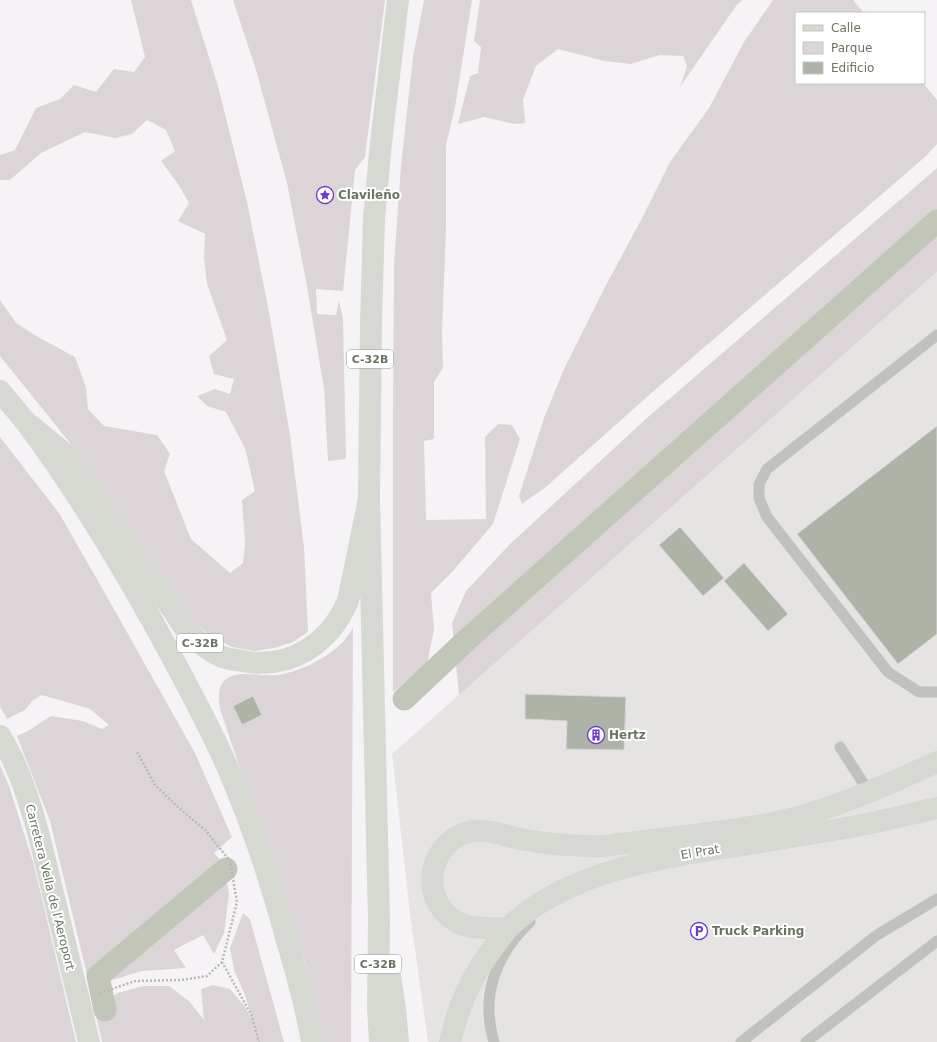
<svg xmlns="http://www.w3.org/2000/svg" width="937" height="1042" viewBox="0 0 937 1042" font-family="'DejaVu Sans',sans-serif">
	<rect width="100%" height="100%" fill="#f6f3f6"/>
	<!-- built -->
	<path fill="#e5e4e3" d="M937,272V1042H428L410,914L392,754Z"/>
	<!-- green -->
	<path fill="#dcd5d7" d="M131,0H191L218,86L247,202L269,312L290,435L304,547L308,632L293,642L274,648L255,651L232,647L211,636L189,619L82,458L0,356V300L16,323L38,337L75,357L86,387L88,409L104,426L157,435L170,454L164,471L191,539L230,573L243,563L245,543L242,500L255,491L245,448L226,412L207,406L197,396L215,389L230,394L234,379L214,374L209,356L227,340L207,284L204,258L205,234L178,221L189,203L178,184L161,161L175,151L166,130L147,120L132,134L115,138L85,132L41,153L10,180H0V155L15,150L36,108L60,99L74,85L96,92L114,69L134,72L145,57Z
		M233,0H385L365,157L355,170L343,291L316,289L317,314L336,315L339,300L343,319L346,459L328,461L324,389L306,281L287,183L256,70Z
		M424,0H472L455,107L446,145V229L442,333L443,368L434,382V439L424,441L426,520L486,519L485,437L498,424L512,425L520,439L493,524L453,571L431,593L434,630L427,664L393,692V405L394,264L401,166L413,57Z
		M480,0H742L736,6L680,87L687,66L683,56L659,55L631,64L604,61L558,49L536,66L523,100L525,123L514,124L484,117L458,124L470,76L478,73L481,47L474,41Z
		M773,0H853L864,13H796V83H923L937,100V144L925,157L656,389L547,486L522,504L519,496L544,418L564,369L604,289L640,222L670,162L709,108L744,42Z
		M937,168V272L459,695L452,623L466,591L510,544L647,418Z
		M0,437L59,513L106,595L195,753L232,837L214,853L224,864L229,895L224,933L214,954L203,935L174,950L186,968L142,971L90,987L50,821L17,736L28,731L51,716L83,721L102,729L109,725L90,709L42,695L33,700L25,710L7,719L0,707Z
		M353,628L351,1042H322L305,962L220,709C219,700 217,687 225,680C239,669 260,677 276,675C298,673 327,658 342,643C346,638 350,633 353,628Z
		M0,765L9,786L34,865L76,1042H0Z
		M243,913L250,919L284,1042H102L95,1011L117,993L144,986H169L189,1001L204,1020L201,989L213,985L230,989L245,1007L252,1019L245,995L234,970L230,948Z"/>
	<g fill="none" stroke-linecap="round" stroke-linejoin="round">
		<!-- canal -->
		<path stroke="#c2c6b9" stroke-width="23" d="M404,699L470,637L937,221
			M105,1010L98,976L226,869"/>
	</g>
	<!-- building -->
	<path fill="#adb3a7" stroke="#d8d6d7" d="M937,426V634L898,664L797,534Z
		M680,527L724,578L703,596L659,545Z
		M744,563L788,614L768,631L724,581Z
		M525,694L626,697L624,750L566,749L567,721L525,719Z
		M253,696L262,715L242,725L233,706Z"/>
	<g fill="none" stroke-linecap="round" stroke-linejoin="round">
		<!-- path -->
		<path stroke="#b7bab4" stroke-width="2.5" stroke-dasharray="2 2" stroke-linecap="butt" d="M137,752L155,785L179,808L206,831L230,861L237,902L222,962L251,1014L259,1042
			M100,993L135,981L181,980L207,976L222,962"/>
		<!-- lane -->
		<path stroke="#bfc3bb" stroke-width="11" d="M937,335L767,469L759,484V498L767,517L888,672L919,692H937
			M840,747L869,792
			M494,1042C480,996 496,954 530,922
			M741,1042L877,935L937,899
			M806,1042L937,941"/>
		<!-- secondary -->
		<path stroke="#d5d9d2" stroke-width="22" d="M0,736C26,777 40,838 51,885C64,937 76,990 89,1042
			M937,762C887,785 832,810 778,822C742,830 705,833 668,838C652,840 636,842 620,844C611,845 602,847 594,846C571,846 548,844 526,840C506,837 484,826 465,833C425,848 420,904 459,923C474,930 492,928 508,928C576,863 685,855 774,840C801,835 829,831 857,826C884,821 910,814 937,808"/>
		<!-- primary -->
		<path stroke="#d5d9d2" stroke-width="22" d="M0,391L25,421L70,458L187,631C198,641 208,651 222,657C228,659 236,660 243,661C290,670 329,644 348,601L369,499L371,323L374,219L381,143L398,0"/>
		<!-- highway -->
		<path stroke="#d5d9d2" stroke-width="22" d="M25,421C81,496 129,577 173,659C192,694 210,728 226,764C251,821 271,881 287,941C297,974 306,1008 312,1042
			M369,499L379,920L378,1008L380,1042
			M389,970L395,1008L398,1042
			M450,1042C461,994 478,966 508,928"/>
	</g>
	<!-- icons -->
	<defs>
		<g id="sight-ring" transform="scale(0.9)"><circle r="9.5" fill="#fff" stroke="#6e3ad0" stroke-width="1.5"/><path d="M0-6L1.8-2.2L6-1.7L2.9 1.2L3.7 5.4L0 3.3L-3.7 5.4L-2.9 1.2L-6-1.7L-1.8-2.2Z" fill="#6e3ad0"/></g>
		<g id="building-ring" transform="scale(0.9)"><circle r="9.5" fill="#fff" stroke="#6e3ad0" stroke-width="1.5"/><path d="M-4-6H4V6H1V3H-1V6H-4ZM-2.5-4.3h1.7v1.8h-1.7ZM.8-4.3h1.7v1.8H.8ZM-2.5-1h1.7V.8h-1.7ZM.8-1h1.7V.8H.8Z" fill="#6e3ad0"/></g>
		<g id="parking-ring" transform="scale(0.9)"><circle r="9.5" fill="#fff" stroke="#6e3ad0" stroke-width="1.5"/><path d="M-3.5-5.5H1a3.5 3.5 0 0 1 0 7H-1V5.5H-3.5ZM-1-3.4V-.6H.8a1.4 1.4 0 0 0 0-2.8Z" fill="#6e3ad0"/></g>
	</defs>
	<g fill-rule="evenodd">
		<use href="#sight-ring" x="325" y="195"/>
		<use href="#building-ring" x="596" y="735"/>
		<use href="#parking-ring" x="699" y="931"/>
	</g>
	<g text-anchor="middle" dominant-baseline="central" stroke-width="4" stroke-linejoin="round" paint-order="stroke">
		<!-- shield labels -->
		<g fill="#fff" stroke="#969f8f" stroke-width="1">
			<rect x="347" y="350" width="46" height="18" rx="3"/>
			<rect x="177" y="634" width="46" height="18" rx="3"/>
			<rect x="355" y="955" width="46" height="18" rx="3"/>
		</g>
		<g font-size="11" font-weight="bold" fill="#69765f">
			<text x="370" y="359">C-32B</text>
			<text x="200" y="643">C-32B</text>
			<text x="378" y="964">C-32B</text>
		</g>
		<!-- poi labels -->
		<g font-size="12" font-weight="bold" fill="#69765f" stroke="#fff" text-anchor="start">
			<text x="338" y="195">Clavileño</text>
			<text x="609" y="735">Hertz</text>
			<text x="712" y="931">Truck Parking</text>
		</g>
		<!-- street labels -->
		<g font-size="12" fill="#69765f" stroke="#fff">
			<text transform="translate(700 852) rotate(-10)">El Prat</text>
			<text transform="translate(50 887) rotate(76)">Carretera Vella de l'Aeroport</text>
		</g>
	</g>
	<!-- legend -->
	<rect x="795" y="12" width="130" height="72" fill="#ffffff" stroke="#c3c8bf"/>
	<rect x="803" y="25" width="20" height="6" fill="#d5d9d2" stroke="#c3c8bf"/>
	<text x="831" y="32" font-size="12" fill="#69765f">Calle</text>
	<rect x="803" y="42" width="20" height="12" fill="#dcd5d7" stroke="#c3c8bf"/>
	<text x="831" y="52" font-size="12" fill="#69765f">Parque</text>
	<rect x="803" y="62" width="20" height="12" fill="#adb3a7" stroke="#c3c8bf"/>
	<text x="831" y="72" font-size="12" fill="#69765f">Edificio</text>
</svg>
